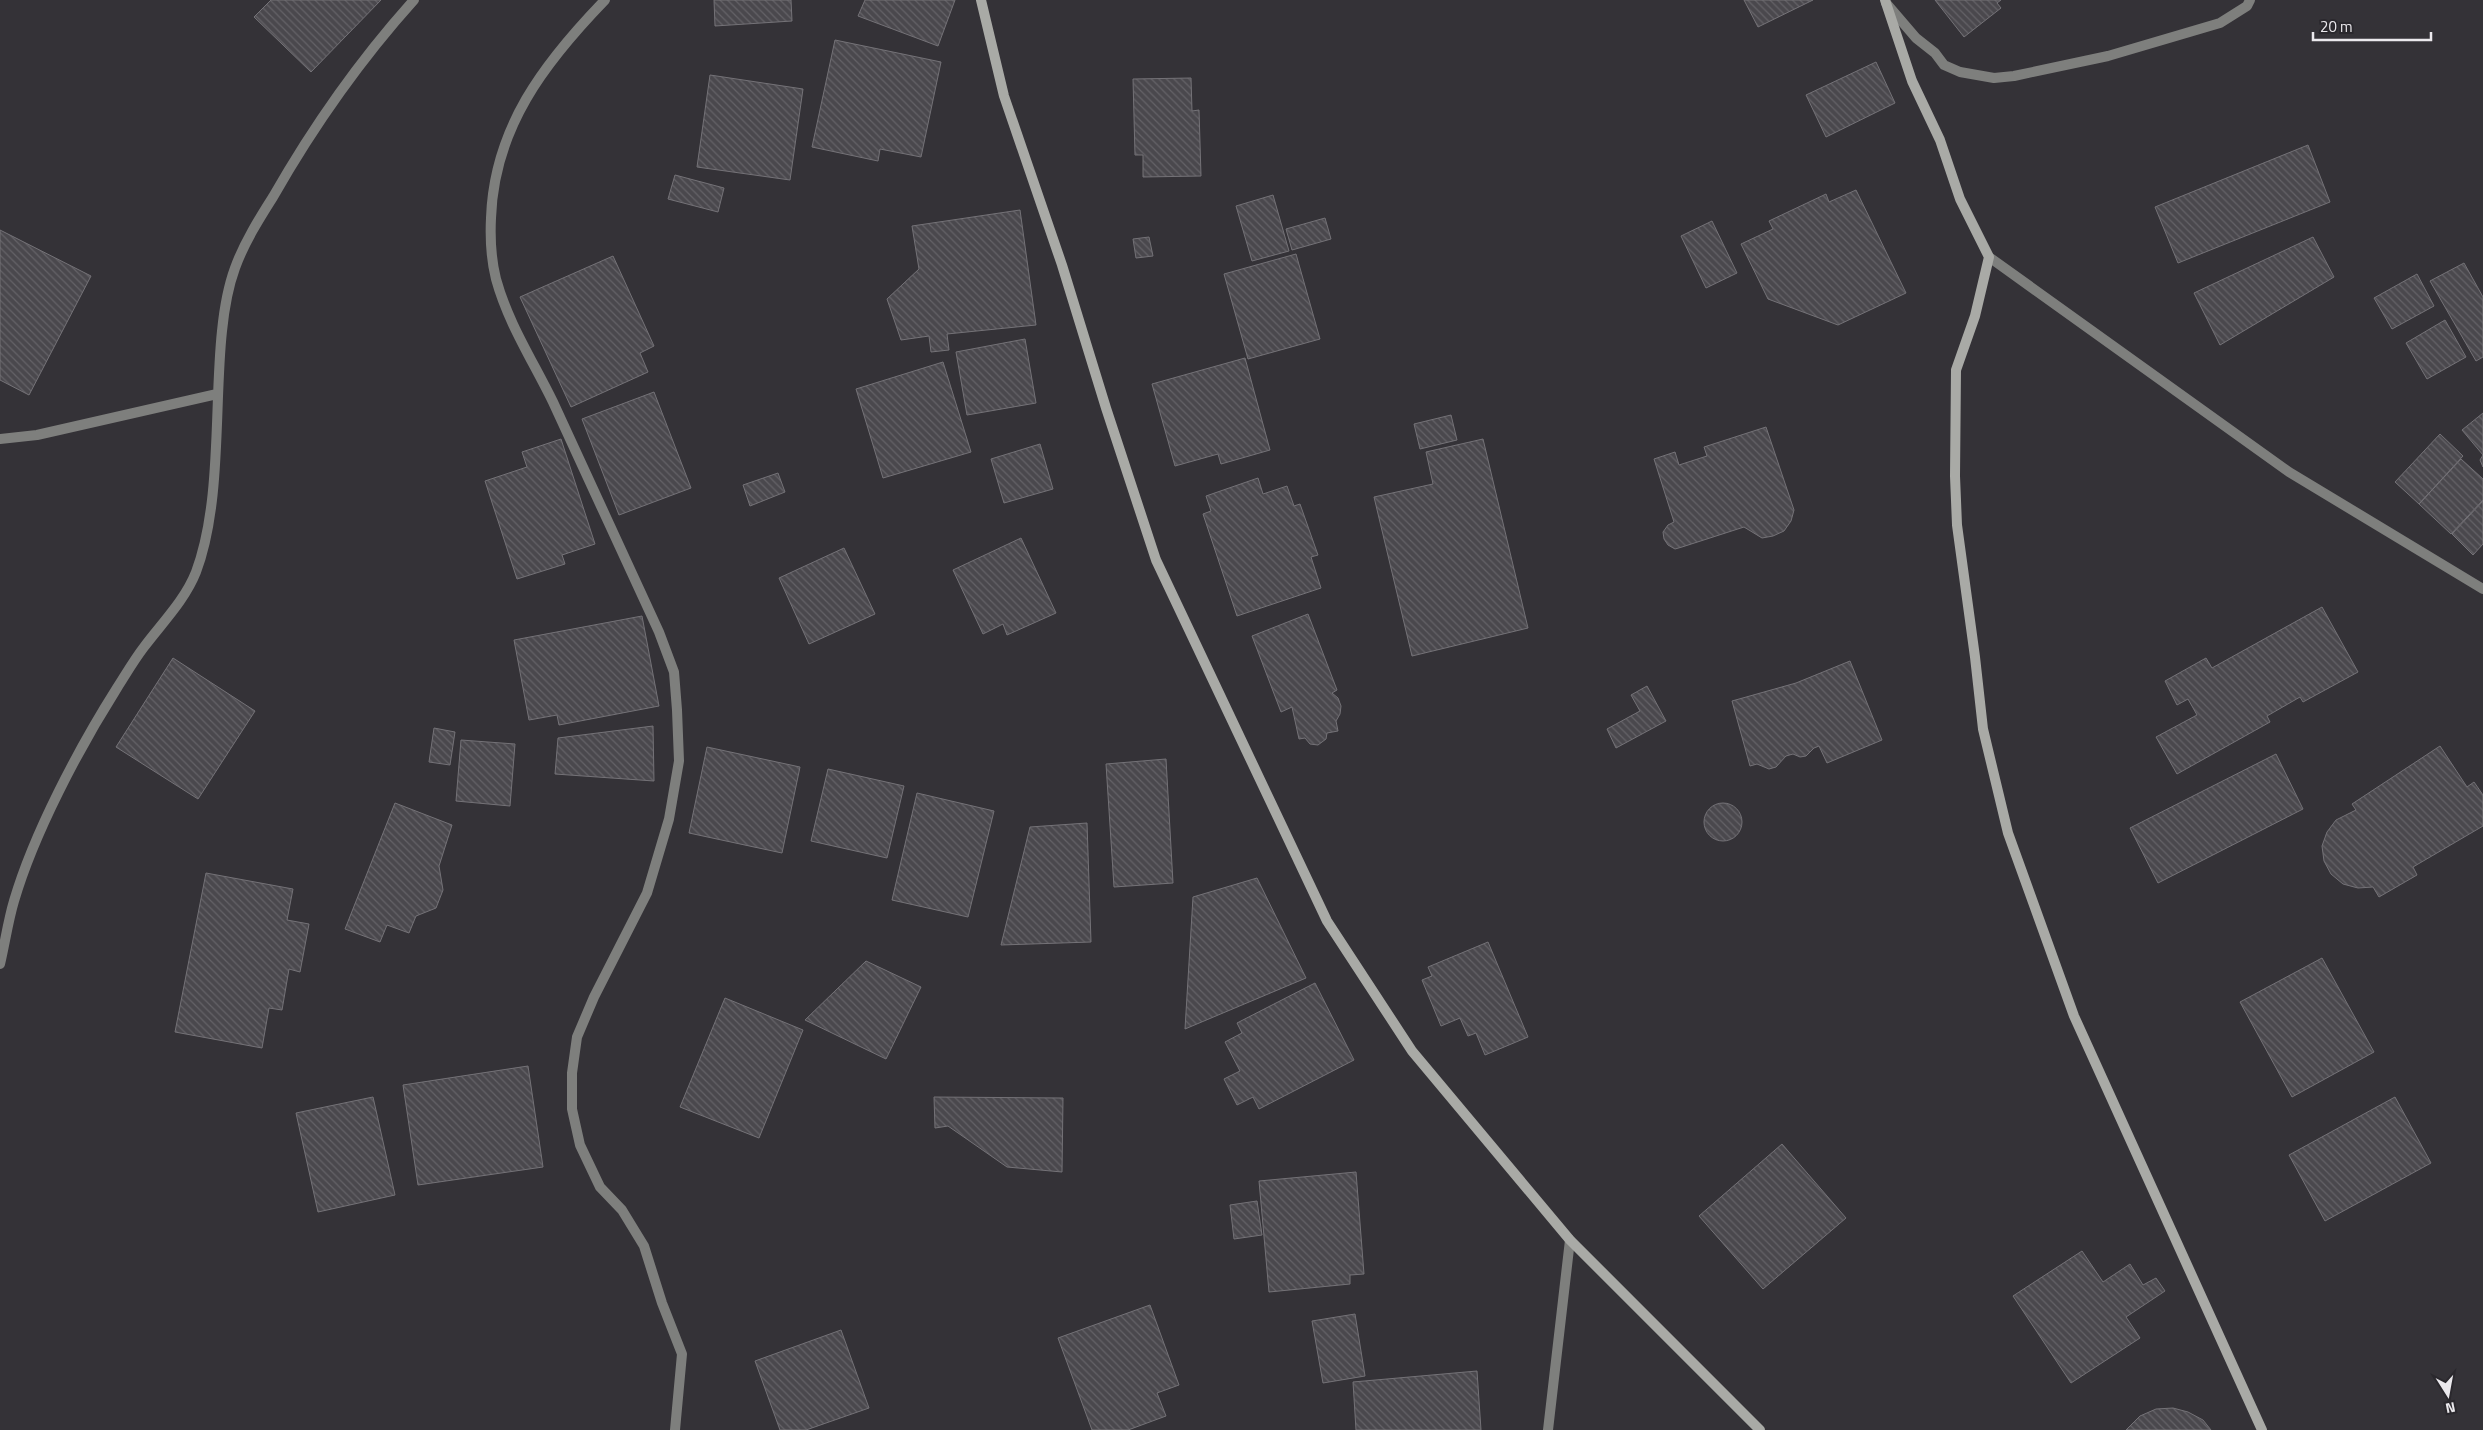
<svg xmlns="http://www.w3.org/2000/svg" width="2483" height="1430" viewBox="0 0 2483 1430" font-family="'Titillium Web',sans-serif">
	<defs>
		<pattern id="building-back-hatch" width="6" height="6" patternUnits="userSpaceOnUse" patternTransform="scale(1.25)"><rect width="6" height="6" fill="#4a484d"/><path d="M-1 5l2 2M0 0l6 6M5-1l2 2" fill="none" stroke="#646267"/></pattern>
	</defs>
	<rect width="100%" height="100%" fill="#343237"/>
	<!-- building -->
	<path fill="url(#building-back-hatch)" stroke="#747277" d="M271,0H381L311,72L254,17Z
		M714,0H791L792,21L715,26Z
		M865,0H955L938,46L858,16Z
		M1744,0H1813L1758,27Z
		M1935,0H2001L1997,3L2001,8L1964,37Z
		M835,40L941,62L921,157L880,149L878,161L812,147Z
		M1876,62L1895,103L1826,137L1806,95Z
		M710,75L803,89L790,180L697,167Z
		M1191,78L1192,111L1199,110L1201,176L1143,177V155H1135L1133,79Z
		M2308,145L2330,202L2178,263L2155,207Z
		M675,175L724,188L718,212L668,199Z
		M1856,190L1906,293L1838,325L1768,299L1741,244L1773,229L1769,221L1826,194L1829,202Z
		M1273,195L1289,251L1252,261L1236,206Z
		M1020,210L1036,325L947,334L949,350L931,352L929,336L901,340L887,299L919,269L912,226Z
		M1325,218L1331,239L1292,250L1286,229Z
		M1712,221L1737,273L1706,288L1681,236Z
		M0,230L91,276L29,395L0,380Z
		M1149,237L1153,256L1136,258L1133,239Z
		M2313,237L2334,277L2220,345L2194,293Z
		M1296,254L1320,339L1248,359L1224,274Z
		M613,256L654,346L640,353L648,372L571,407L520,297Z
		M2464,263L2483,297V357L2476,361L2430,281Z
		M2417,274L2434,306L2392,329L2374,298Z
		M2445,320L2466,357L2427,379L2406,343Z
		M1025,339L1036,403L967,415L956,352Z
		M1245,358L1270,450L1221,464L1218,454L1175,466L1152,384Z
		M943,362L971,452L883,478L856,389Z
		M654,392L691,488L619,515L582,419Z
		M2483,413V467L2480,460L2483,455L2462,430Z
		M1451,415L1457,440L1420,449L1414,424Z
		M1766,427L1794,510L1791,521L1784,531L1773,536L1762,538L1744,527L1682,547L1675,549L1668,545L1664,539L1663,532L1668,525L1674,522L1654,459L1675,452L1679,465L1707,456L1704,447Z
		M2440,434L2463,456L2419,504L2395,482Z
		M561,439L595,544L562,555L565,564L517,579L485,481L527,467L522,452Z
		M1483,439L1528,628L1412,656L1374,497L1433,484L1426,452Z
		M1040,444L1053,489L1004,503L991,459Z
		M2461,459L2483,479V500L2451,534L2419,504Z
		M778,473L785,492L750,506L743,485Z
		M1258,478L1263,494L1287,486L1294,506L1300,504L1318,555L1311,557L1321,588L1237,616L1203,514L1211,511L1206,496Z
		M2483,501V544L2473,555L2452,534Z
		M1021,538L1056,613L1007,635L1003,624L983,634L953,570Z
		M844,548L875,614L809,644L779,578Z
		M2322,607L2358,672L2303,702L2300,697L2267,716L2270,722L2177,774L2156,737L2197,715L2188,699L2177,705L2165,681L2206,658L2212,668Z
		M1308,614L1337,690L1332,693L1338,698L1341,706L1340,714L1336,721L1338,731L1327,733L1326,739L1318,745L1310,744L1305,738L1299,739L1292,707L1281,712L1252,636Z
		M642,616L659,706L559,725L557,715L529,720L514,640Z
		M173,658L255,711L198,799L116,747Z
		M1850,661L1882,740L1827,763L1819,746L1814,748L1806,756L1800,757L1793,754L1786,756L1776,767L1769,769L1757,764L1750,766L1732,701L1796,683Z
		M1647,686L1666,721L1616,748L1607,729L1640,711L1631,695Z
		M653,726L654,781L555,774L558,738Z
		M434,728L455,732L450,765L429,762Z
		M461,740L515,744L510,806L456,801Z
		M2440,746L2467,787L2474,782L2483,795V826L2413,867L2417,875L2379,897L2373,887L2358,888L2343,884L2331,874L2324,861L2322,846L2327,832L2336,820L2356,810L2352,804Z
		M707,747L800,767L782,853L689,833Z
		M2276,754L2303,809L2158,883L2130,828Z
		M1166,759L1173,883L1114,887L1106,764Z
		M828,769L904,786L887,858L811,841Z
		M917,793L994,811L968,917L892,900Z
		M395,803L452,825L439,866L443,890L436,908L416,916L409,933L387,925L380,942L345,929Z
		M1704 822a19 19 0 1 1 38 0a19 19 0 1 1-38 0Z
		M1087,823L1091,942L1001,945L1030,827Z
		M206,873L293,889L287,920L309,924L300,972L289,969L282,1010L269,1008L262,1048L175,1032Z
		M1257,878L1306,978L1185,1029L1193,897Z
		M1488,942L1528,1037L1485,1055L1476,1033L1468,1036L1460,1018L1441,1026L1422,980L1432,976L1428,967Z
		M2322,958L2374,1052L2292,1097L2240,1002Z
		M866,961L921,987L886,1059L805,1020Z
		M1315,983L1354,1060L1259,1109L1253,1097L1237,1105L1224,1079L1240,1071L1225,1042L1242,1033L1237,1023Z
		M725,998L803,1030L759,1138L680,1107Z
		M528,1066L543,1167L418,1185L403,1085Z
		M373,1097L395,1195L318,1212L296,1113Z
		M934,1097L1063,1098L1062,1172L1007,1167L948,1126L935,1128Z
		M2395,1097L2431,1163L2325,1221L2289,1155Z
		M1782,1144L1846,1218L1763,1289L1699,1216Z
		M1356,1172L1364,1274L1350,1275V1284L1269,1292L1259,1181Z
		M1257,1201L1262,1235L1234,1239L1230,1205Z
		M2082,1251L2103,1282L2130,1264L2143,1285L2156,1278L2165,1291L2126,1317L2140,1338L2071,1383L2013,1296Z
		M1150,1305L1179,1385L1157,1393L1166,1416L1128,1430H1092L1058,1338Z
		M1355,1314L1365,1376L1323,1383L1312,1321Z
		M841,1330L869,1408L806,1430H780L755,1361Z
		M1477,1371L1481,1430H1356L1353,1382Z
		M2173,1408L2188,1412L2203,1420L2211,1430H2126L2140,1416L2156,1409Z"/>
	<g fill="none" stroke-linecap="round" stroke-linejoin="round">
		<!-- street -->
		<path stroke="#7e7f7d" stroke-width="10" d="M605,0C544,63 494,128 491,218C490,238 491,259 496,279C508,323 533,361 553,402C588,479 624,555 659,632L674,672L677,710L679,761L669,819L647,893L594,997L577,1037L572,1073V1109L580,1145L600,1187L622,1210L644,1246L662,1303L682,1354L675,1430
			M1886,3L1916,38L1935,53L1944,65L1960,72L1994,78L2014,76L2108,56L2220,23L2247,6L2250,0
			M1989,257L2289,472L2483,589
			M0,439L37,435L217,394
			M0,964C5,943 8,921 14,901C34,833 79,748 117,688C126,674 134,660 144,647C162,623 185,600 196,572C222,503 214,405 222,331C224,311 228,287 235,268C244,243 259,219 273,197C313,127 360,60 414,0
			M1548,1430L1570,1240"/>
		<!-- secondary -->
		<path stroke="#a9aaa6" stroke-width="10" d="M981,0L1004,96L1062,265L1106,408L1156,560L1327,921L1412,1051L1570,1240L1760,1430
			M1885,0L1912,81L1940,140L1960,199L1989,257L1975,316L1956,370L1955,476L1957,525L1975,657L1983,729L2008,833L2074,1016L2262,1430"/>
	</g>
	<!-- north arrow -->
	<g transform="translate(2448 1395) rotate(169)" stroke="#2a282d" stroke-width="4" paint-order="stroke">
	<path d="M0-4L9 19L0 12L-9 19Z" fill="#ebe9ed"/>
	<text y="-8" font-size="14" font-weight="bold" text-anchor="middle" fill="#ebe9ed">N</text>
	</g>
	<!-- scale -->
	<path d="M2313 32v8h118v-8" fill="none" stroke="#ebe9ed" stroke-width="2.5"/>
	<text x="2320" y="32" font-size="15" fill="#ebe9ed" stroke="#2a282d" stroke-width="4" paint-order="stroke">20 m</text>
</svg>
